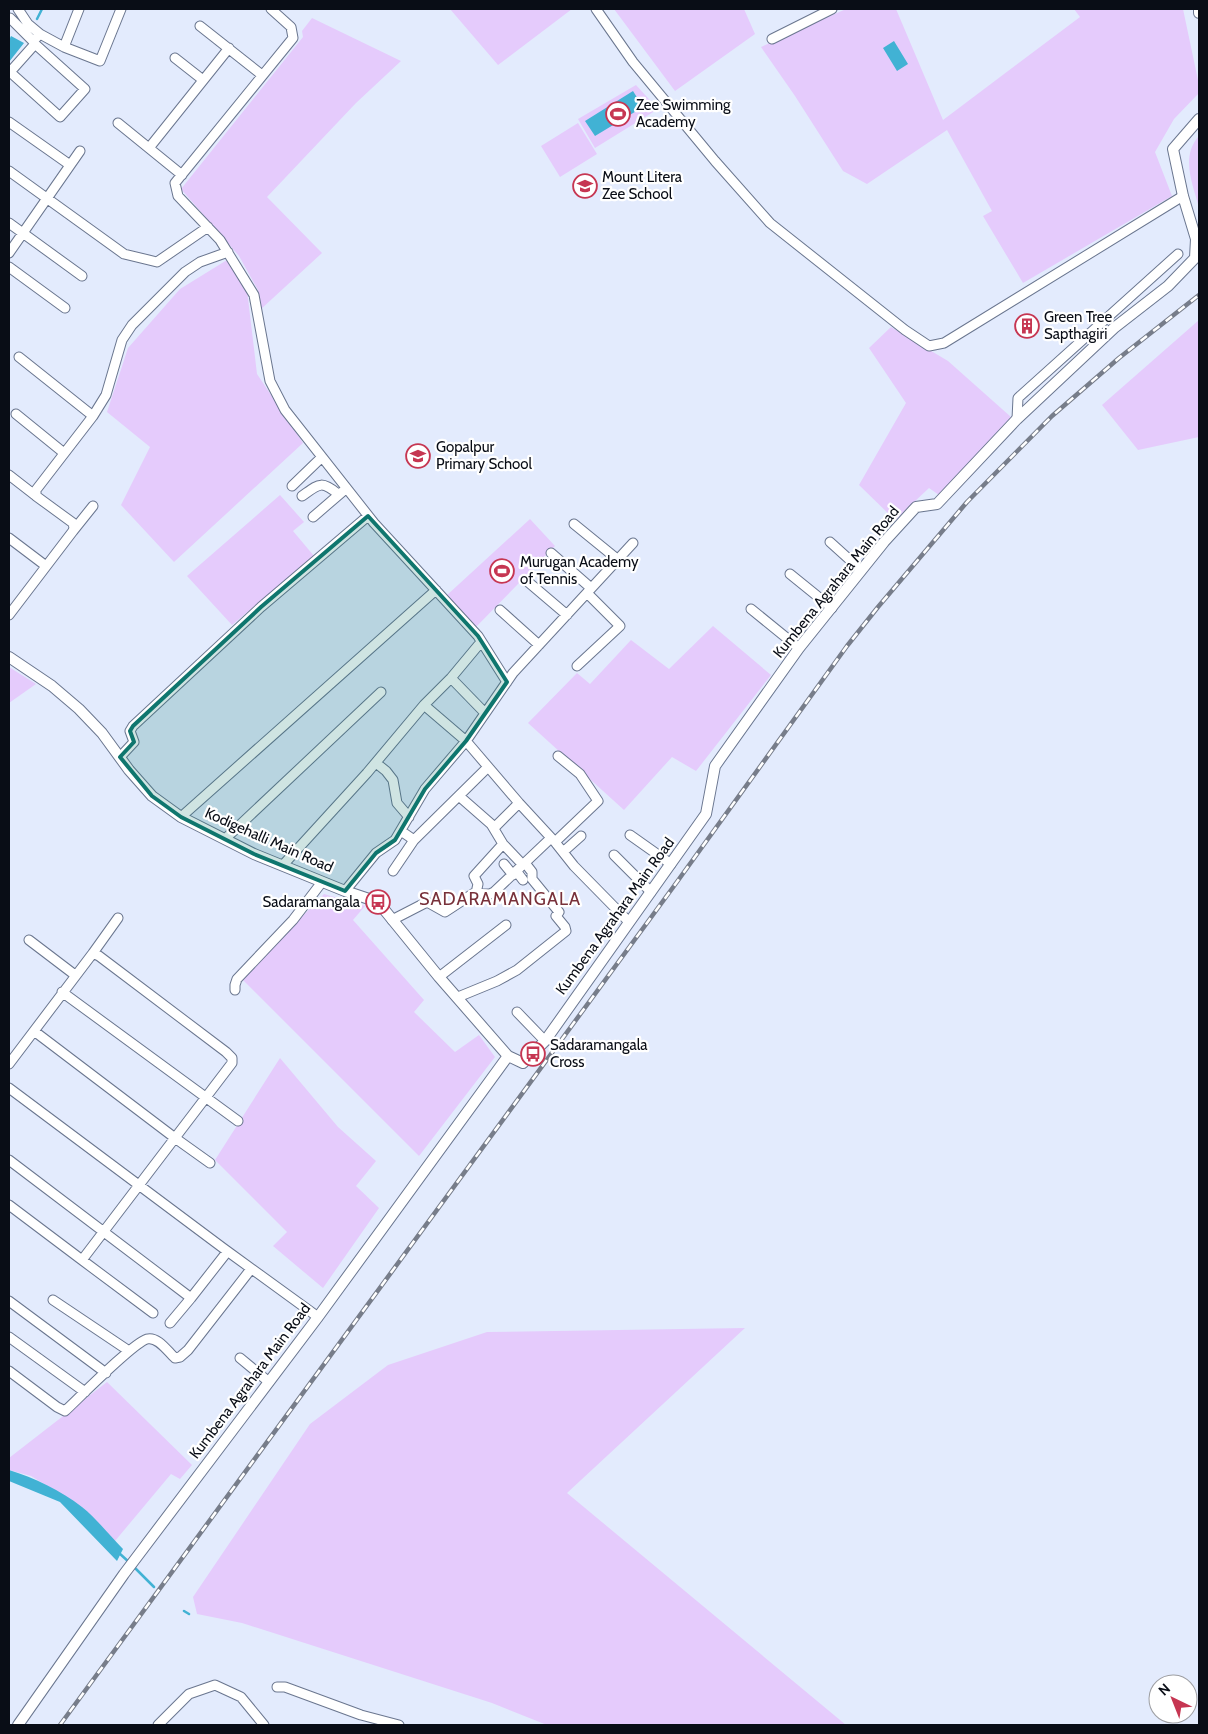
<svg xmlns="http://www.w3.org/2000/svg" width="1208" height="1734" viewBox="0 0 1208 1734" font-family="Cabin,sans-serif">
	<rect width="100%" height="100%" fill="#e3ebfd"/>
	<!-- green -->
	<path fill="#e5cbfc" d="M450,9H572L498,65Z
		M614,9H744L755,34L675,91Z
		M846,9H896L943,120L1080,17L1074,9H1183L1199,85V93L1174,119L1155,152L1172,196L1023,283L983,216L992,211L947,130L867,184L843,171L795,96L761,47Z
		M312,18L401,61L356,103L267,197L322,253L260,310L258,290L239,256L181,189L303,37L302,31Z
		M636,85L658,109L595,148L578,119Z
		M578,123L597,154L560,177L541,146Z
		M1199,136V208C1193,184 1180,157 1199,136Z
		M227,260L247,290L257,374L303,443L174,562L121,505L150,447L107,412L128,348L180,289Z
		M1199,320V437L1138,450L1102,405Z
		M891,327L948,361L1011,417L939,495L929,488L895,520L859,485L906,403L869,348Z
		M280,495L304,522L293,531L314,556L232,625L187,576Z
		M530,519L555,546L475,628L446,596Z
		M713,626L771,675L696,771L672,757L624,810L528,723L577,673L590,684L631,640L669,669Z
		M9,667L36,684L9,703Z
		M324,894L365,906L353,920L424,1000L414,1012L455,1052L479,1035L495,1057L419,1156L242,979Z
		M280,1058L338,1127L376,1161L356,1186L379,1208L323,1288L273,1246L287,1232L215,1160Z
		M745,1328L567,1493L846,1725H547L492,1703L242,1623L197,1614L193,1597L310,1424L388,1365L487,1332Z
		M107,1382L192,1465L180,1479L171,1474L115,1541L83,1508L31,1476L9,1470V1458Z"/>
	<!-- water -->
	<path fill="#41b2d4" d="M11,36L24,43L9,62V40Z
		M894,41L908,64L897,71L883,48Z
		M633,91L643,107L595,136L585,121Z
		M9,1470C35,1478 60,1490 82,1507C97,1519 110,1536 123,1549L117,1561L60,1502L9,1481Z"/>
	<g fill="none" stroke-linecap="round" stroke-linejoin="round">
		<!-- stream -->
		<path stroke="#41b2d4" stroke-width="2.5" d="M37,19L42,9
			M119,1553L130,1563
			M134,1567L154,1587
			M184,1611L189,1614"/>
		<!-- minor casing -->
		<g stroke="#6a768f" stroke-width="11">
			<path id="minor" d="M18,9L28,24L40,34L33,41
				M79,9L64,47L100,61L121,9
				M271,9L291,27L293,38L175,183L178,196L220,240L254,295L270,381L285,410L374,523L478,636L507,682
				M596,9L633,62L715,161L770,223L905,330L929,346L944,343L1183,196
				M10,18L33,41L35,44L85,89L60,117L10,72L35,44
				M200,26L262,75
				M40,34L64,47
				M772,39L832,9
				M175,58L203,80
				M9,122L70,165
				M118,123L182,175
				M149,148L229,48
				M9,171L124,254L157,262L208,227
				M9,223L82,276
				M9,253L80,151
				M9,267L65,308
				M19,357L93,416
				M16,414L64,453
				M1017,419L1018,398L1178,254
				M9,475L36,496
				M292,486L322,457
				M302,496C319,484 321,480 338,494
				M313,517L342,492
				M574,524L617,559
				M73,531L93,506
				M9,538L46,566
				M830,542L861,570
				M551,553L591,588
				M790,574L832,608
				M527,581L567,615
				M751,609L799,648
				M500,610L539,645
				M9,615L73,531L74,528L73,523L36,496V490L93,416L106,395L122,340L132,325L185,272L200,262L228,252
				M577,666L620,626L587,593
				M451,678L485,713
				M424,705L466,741L519,803L555,842L574,866L629,922
				M120,757L134,742L130,731L133,726L261,607L368,516
				M376,763L386,771L393,780L397,803L409,817
				M459,796L491,824L503,844L523,865
				M181,817L436,590
				M494,828L519,803
				M401,831L414,840L488,767
				M630,835L671,864
				M225,839L381,692
				M555,842L598,801L580,774L558,756
				M563,852L581,836
				M614,855L651,892
				M504,864L513,875
				M283,865L367,773L424,705L451,678L481,642
				M393,871L414,840
				M517,872L523,880
				M345,891L376,853L395,840L425,789L466,741L513,673L633,543
				M476,893L478,884L474,876L503,844
				M392,920L425,903H429L445,912L474,893L490,894L494,892L551,838
				M29,940L75,975
				M93,953L118,918
				M439,977L506,925
				M235,990V985L237,979L293,920L322,882
				M62,992L238,1121
				M458,997L497,981L517,970L566,931L565,927L556,916L559,912L532,879V872L525,863
				M517,1012L545,1041
				M34,1031L175,1138L210,1163
				M9,1064L93,953L99,956L226,1052L232,1058V1063L82,1260L9,1205
				M9,1088L223,1248L318,1317
				M9,1160L191,1298L227,1252
				M82,1260L153,1313
				M53,1300L129,1351
				M9,1301L106,1373
				M170,1323L191,1298
				M9,1337L85,1392
				M240,1358L269,1382
				M9,1371L57,1407L65,1411C79,1398 133,1343 147,1339C158,1336 168,1352 175,1358L180,1357L188,1350L251,1269
				M277,1687H285L361,1715L399,1725
				M158,1725L189,1694L215,1685L241,1697L264,1725"/>
		</g>
		<!-- tertiary casing -->
		<g stroke="#6a768f" stroke-width="12">
			<path id="tertiary" d="M1199,9V13
				M9,657L52,686L79,709L102,733L129,770L152,796L181,817L254,854L345,891L378,902L439,977L508,1056L523,1063L545,1041L706,814L715,766L799,648L884,542L916,507L937,504L1017,419L1114,328L1168,286L1195,258L1196,239L1183,196L1173,149L1199,119
				M18,1725L124,1574L318,1317L508,1056"/>
		</g>
		<!-- minor -->
		<use href="#minor" stroke="#fff" stroke-width="9"/>
		<!-- tertiary -->
		<use href="#tertiary" stroke="#fff" stroke-width="10"/>
		<!-- rail casing -->
		<g stroke="#777d8a" stroke-width="4.5">
			<path id="rail" d="M60,1725L674,886L847,646L878,607L967,502L1052,416L1119,358L1199,295"/>
		</g>
		<!-- rail -->
		<use href="#rail" stroke="#fff" stroke-width="2.5" stroke-dasharray="8" stroke-linecap="butt"/>
	</g>
	<!-- marked area -->
	<path fill="#0f766e" fill-opacity="0.2" stroke="#0f766e" stroke-width="4" stroke-linejoin="round" d="M368,516L478,636L507,682L466,741L425,789L395,840L376,853L345,891L254,854L181,817L152,796L120,757L134,742L130,731L133,726L261,607Z"/>
	<!-- icons -->
	<defs>
		<g id="stadium-ring" transform="scale(1.25)"><circle r="9.5" fill="#fff" stroke="#c63652" stroke-width="1.5"/><path d="M0-5a6.5 5 0 1 0 0 10a6.5 5 0 1 0 0-10ZM-3.5-1.8h7v3.6h-7Z" fill="#c63652"/></g>
		<g id="school-ring" transform="scale(1.25)"><circle r="9.5" fill="#fff" stroke="#c63652" stroke-width="1.5"/><path d="M0-5L7-2L0 1L-7-2ZM-4 1L0 2.5L4 1V4Q0 6-4 4Z" fill="#c63652"/></g>
		<g id="building-ring" transform="scale(1.25)"><circle r="9.5" fill="#fff" stroke="#c63652" stroke-width="1.5"/><path d="M-4-6H4V6H1V3H-1V6H-4ZM-2.5-4.3h1.7v1.8h-1.7ZM.8-4.3h1.7v1.8H.8ZM-2.5-1h1.7V.8h-1.7ZM.8-1h1.7V.8H.8Z" fill="#c63652"/></g>
		<g id="bus-ring" transform="scale(1.25)"><circle r="9.5" fill="#fff" stroke="#c63652" stroke-width="1.5"/><path d="M-5-6H5V4H4V6H2V4H-2V6H-4V4H-5ZM-3.5-4V0h7V-4ZM-3.5 1.2v1.5H-2V1.2ZM2 1.2v1.5H3.5V1.2Z" fill="#c63652"/></g>
	</defs>
	<g fill-rule="evenodd">
		<use href="#stadium-ring" x="618" y="114"/>
		<use href="#school-ring" x="585" y="186"/>
		<use href="#building-ring" x="1027" y="326"/>
		<use href="#school-ring" x="418" y="456"/>
		<use href="#stadium-ring" x="502" y="571"/>
		<use href="#bus-ring" x="378" y="902"/>
		<use href="#bus-ring" x="533" y="1054"/>
	</g>
	<g text-anchor="middle" dominant-baseline="central" stroke-width="4.5" stroke-linejoin="round" paint-order="stroke">
		<!-- poi labels -->
		<g font-size="15" fill="#090d16" stroke="#fff" text-anchor="start">
			<text x="636" y="105">Zee Swimming<tspan x="636" dy="17">Academy</tspan></text>
			<text x="602" y="177">Mount Litera<tspan x="602" dy="17">Zee School</tspan></text>
			<text x="1044" y="317">Green Tree<tspan x="1044" dy="17">Sapthagiri</tspan></text>
			<text x="436" y="447">Gopalpur<tspan x="436" dy="17">Primary School</tspan></text>
			<text x="520" y="562">Murugan Academy<tspan x="520" dy="17">of Tennis</tspan></text>
			<text x="360" y="902" text-anchor="end">Sadaramangala</text>
			<text x="550" y="1045">Sadaramangala<tspan x="550" dy="17">Cross</tspan></text>
		</g>
		<!-- street labels -->
		<g font-size="15" fill="#090d16" stroke="#fff">
			<text transform="translate(836 582) rotate(-51)">Kumbena Agrahara Main Road</text>
			<text transform="translate(269 840) rotate(24)">Kodigehalli Main Road</text>
			<text transform="translate(615 916) rotate(-54)">Kumbena Agrahara Main Road</text>
			<text transform="translate(250 1381) rotate(-53)">Kumbena Agrahara Main Road</text>
		</g>
		<!-- quarter labels -->
		<g font-size="18" letter-spacing="1" fill="#78313a" stroke="#fff">
			<text x="500" y="899">SADARAMANGALA</text>
		</g>
	</g>
	<!-- border -->
	<rect width="1208" height="1734" fill="none" stroke="#090d16" stroke-width="20"/>
	<!-- north arrow -->
	<g transform="translate(1173 1699) rotate(317)"><circle r="24" fill="#ffffff" stroke="#9d9ea2"/>
	<path d="M0-4L9 19L0 12L-9 19Z" fill="#c63652"/>
	<text y="-8" font-size="14" font-weight="bold" text-anchor="middle" fill="#090d16">N</text>
	</g>
</svg>
